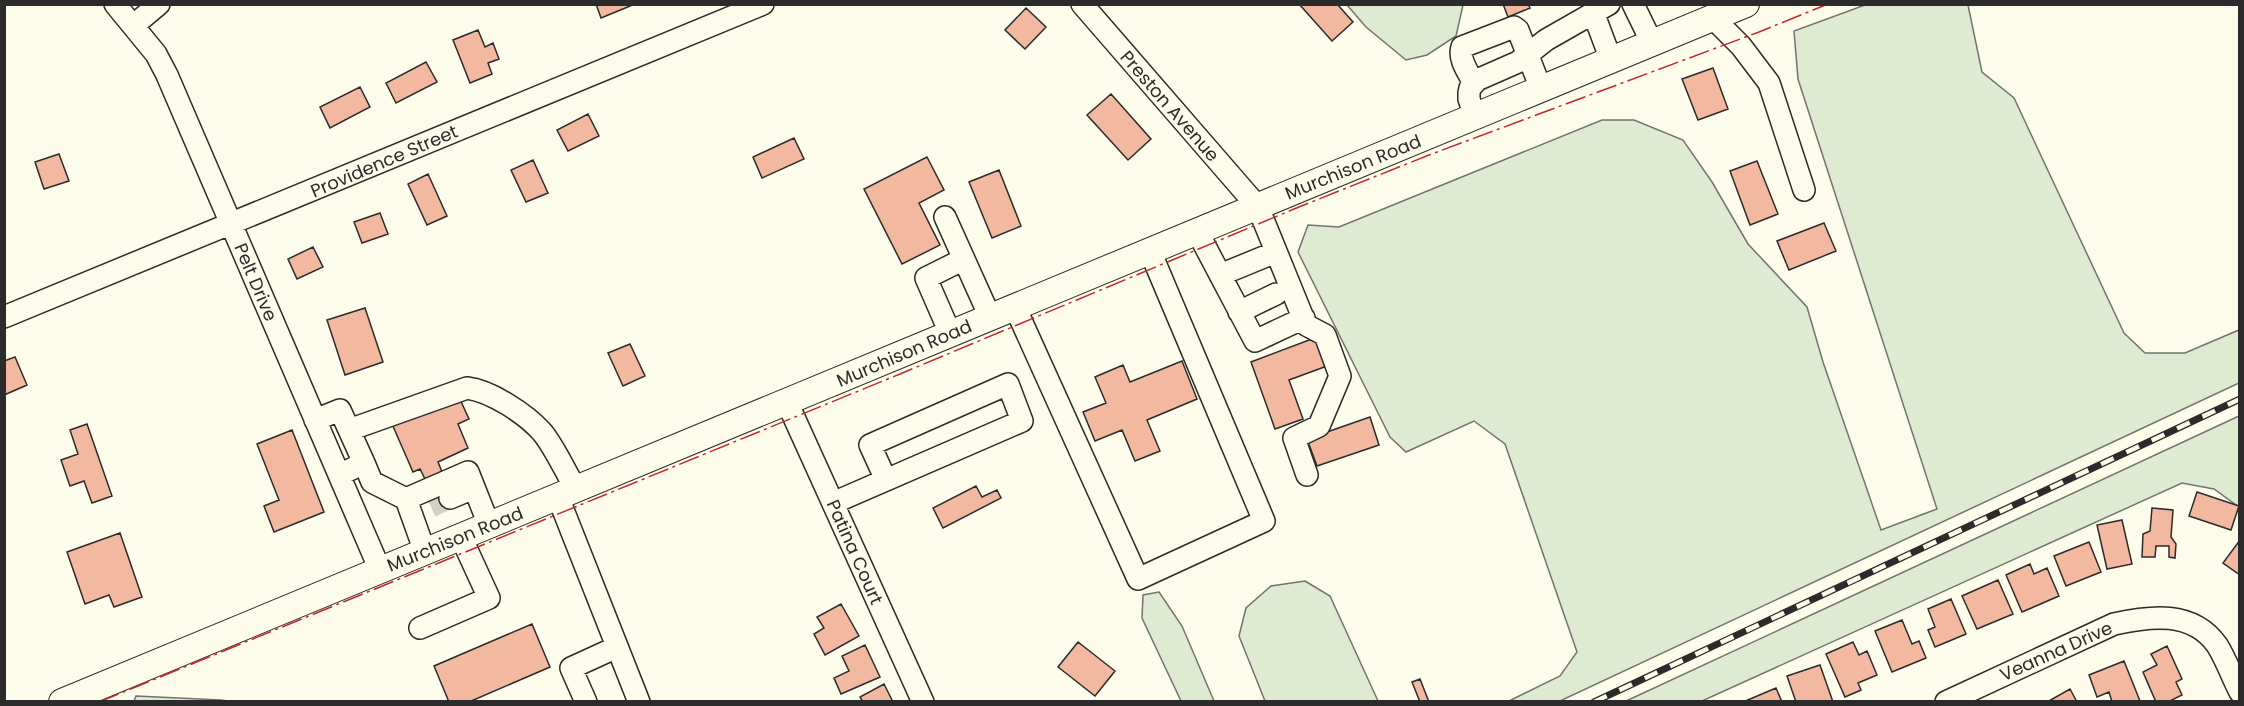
<svg xmlns="http://www.w3.org/2000/svg" width="2244" height="706" viewBox="0 0 2244 706" font-family="Poppins,sans-serif">
	<rect width="100%" height="100%" fill="#fdfbea"/>
	<!-- green -->
	<path fill="#deebd1" stroke="#74746e" stroke-width="1.5" d="M1347,5H1463L1456,36L1427,55L1406,60L1366,27Z
		M1865,5H1968L1982,72L2014,98L2124,333L2145,353H2185L2239,330V383L1560,701H1509L1560,676L1577,652L1505,444L1474,421L1406,452L1390,437L1298,252L1308,225L1339,227L1602,120H1634L1683,140L1712,182L1748,244L1807,307L1823,362L1881,530L1937,509L1798,79L1794,31Z
		M2239,416V507L2214,489L2182,483L1702,701L1624,702Z
		M1305,581L1330,596L1378,701H1265L1239,636L1246,608L1271,586Z
		M1159,592L1182,626L1214,701H1181L1142,618L1143,595Z
		M136,696L221,700L228,701H134Z"/>
	<!-- building -->
	<path fill="#f2b8a0" stroke="#2b2b2b" stroke-width="1.5" d="M596,4H635L601,18Z
		M1299,4H1337L1353,22L1332,41Z
		M1503,4H1528L1530,8L1508,17Z
		M1026,8L1046,27L1025,49L1005,30Z
		M478,30L485,47L493,43L499,59L488,63L492,74L470,83L453,40Z
		M426,62L437,82L396,103L386,83Z
		M1713,68L1728,109L1698,120L1682,79Z
		M360,87L370,107L330,128L320,107Z
		M1111,94L1151,139L1128,160L1087,115Z
		M588,114L599,136L568,151L557,130Z
		M794,138L804,159L762,178L753,157Z
		M59,154L69,181L44,189L35,162Z
		M927,157L944,190L919,203L940,245L902,264L864,189Z
		M533,160L548,193L526,202L511,170Z
		M1757,161L1778,214L1750,225L1730,171Z
		M999,170L1021,226L992,238L969,182Z
		M428,174L447,216L427,225L408,184Z
		M380,213L388,234L362,243L354,222Z
		M1824,223L1836,251L1789,270L1777,241Z
		M313,247L323,267L297,279L288,259Z
		M365,308L383,362L345,375L327,320Z
		M1317,337L1327,366L1289,380L1303,419L1275,429L1251,362Z
		M630,344L645,376L623,386L608,353Z
		M15,357L27,385L4,395V361Z
		M1182,361L1197,399L1147,420L1160,451L1135,461L1122,430L1095,441L1083,412L1106,403L1095,377L1123,365L1130,382Z
		M458,395L469,419L458,424L468,448L438,462L444,477L428,485L420,469L413,472L392,424Z
		M1370,417L1379,445L1317,466L1307,439Z
		M87,424L112,496L92,503L84,481L70,486L61,460L78,454L70,430Z
		M292,430L324,512L274,532L264,506L279,500L257,444Z
		M976,486L982,497L997,490L1001,498L943,528L933,508Z
		M2197,492L2239,506L2231,530L2189,516Z
		M2152,508L2173,510L2171,537L2176,544L2175,558L2169,557V546H2156L2155,557H2142L2143,534L2150,531Z
		M2122,520L2132,564L2107,569L2097,525Z
		M120,533L142,597L114,607L109,595L85,604L67,552Z
		M2240,540V575L2223,563Z
		M2089,542L2101,572L2066,586L2054,556Z
		M2030,564L2034,574L2047,568L2059,596L2022,612L2006,575Z
		M1998,580L2013,614L1977,629L1962,596Z
		M1951,599L1966,634L1935,647L1928,630L1935,627L1928,609Z
		M841,604L859,636L825,655L814,634L824,628L817,617Z
		M1902,620L1912,644L1919,641L1926,658L1892,672L1875,631Z
		M532,624L550,667L469,702H449L434,666Z
		M1078,642L1115,671L1095,696L1058,667Z
		M1853,642L1859,655L1867,651L1877,675L1858,683L1861,690L1845,697L1826,654Z
		M865,645L880,677L841,694L834,678L849,671L842,656Z
		M2167,646L2182,679L2176,682L2182,695L2168,702H2156L2143,672L2157,665L2151,654Z
		M2124,661L2140,701L2112,702L2109,692L2097,697L2089,675Z
		M1820,665L1833,702H1796L1787,676Z
		M1420,679L1429,702H1420L1412,682Z
		M884,684L893,702H863L860,697Z
		M1776,688L1782,702H1743Z
		M2070,689L2077,702H2047Z"/>
	<g fill="none" stroke-linecap="round" stroke-linejoin="round">
		<!-- minor-tunnel -->
		<path stroke="#d3d1c4" stroke-width="21" stroke-dasharray="21 10" stroke-linecap="butt" d="M431,507L450,498"/>
		<!-- minor casing -->
		<g stroke="#2b2b2b" stroke-width="24">
			<path id="minor" d="M115,4L156,54L167,75L380,570
				M1082,4L1258,207L1306,325L1325,335L1340,376L1319,426L1294,438L1307,475
				M1633,4L1652,43
				M1593,12L1611,60
				M1713,18L1741,46L1769,83L1804,190
				M134,25L159,4
				M1474,83C1468,72 1458,59 1462,47L1514,27L1518,30L1541,89
				M1475,117L1469,99V93L1470,88L1477,80L1518,62L1546,40L1609,4
				M945,217L990,317
				M1197,231L1255,341L1304,318
				M1220,275L1276,252
				M1015,307L1138,579L1264,521L1150,251
				M1239,312L1276,294
				M4,317L763,4
				M950,333L926,278L964,259
				M787,402L923,702
				M315,420L340,410L364,463
				M349,430L467,388C491,391 526,414 542,432C554,446 566,473 576,489
				M339,475L364,463L372,482L406,499
				M558,497L639,702
				M450,498L474,488
				M833,503L1022,421L1008,384L870,445L886,480
				M425,552L406,499L468,472L489,525
				M420,628L489,598L461,537
				M586,702L571,668L617,647
				M1946,702L2114,624C2150,616 2192,610 2217,645C2226,659 2232,677 2240,692"/>
		</g>
		<!-- major casing -->
		<g stroke="#2b2b2b" stroke-width="28">
			<path id="major" d="M62,702L1746,4"/>
		</g>
		<!-- minor -->
		<use href="#minor" stroke="#fdfbea" stroke-width="21"/>
		<!-- major -->
		<use href="#major" stroke="#fdfbea" stroke-width="26"/>
		<!-- rail casing -->
		<g stroke="#2b2b2b" stroke-width="7">
			<path id="rail" d="M1594,702L2240,399"/>
		</g>
		<!-- rail -->
		<use href="#rail" stroke="#fdfbea" stroke-width="4.5" stroke-dasharray="14" stroke-linecap="butt"/>
		<!-- power -->
		<path stroke="#c62828" stroke-width="1.5" stroke-dasharray="21 4.5 3 4.5" stroke-linecap="butt" d="M99,702L900,374L1294,209L1429,155L1759,32L1828,4"/>
	</g>
	<g text-anchor="middle" dominant-baseline="central" stroke-width="4.5" stroke-linejoin="round" paint-order="stroke">
		<!-- street labels -->
		<g font-size="18" fill="#2b2b2b" stroke="#fdfbea">
			<text transform="translate(1170 106) rotate(49)">Preston Avenue</text>
			<text transform="translate(384 161) rotate(-23)">Providence Street</text>
			<text transform="translate(1353 167) rotate(-22)">Murchison Road</text>
			<text transform="translate(256 282) rotate(67)">Pelt Drive</text>
			<text transform="translate(904 353) rotate(-23)">Murchison Road</text>
			<text transform="translate(455 539) rotate(-22)">Murchison Road</text>
			<text transform="translate(855 552) rotate(66)">Patina Court</text>
			<text transform="translate(2056 651) rotate(-24)">Veanna Drive</text>
		</g>
	</g>
	<!-- border -->
	<rect width="2244" height="706" fill="none" stroke="#2b2b2b" stroke-width="12"/>
</svg>
